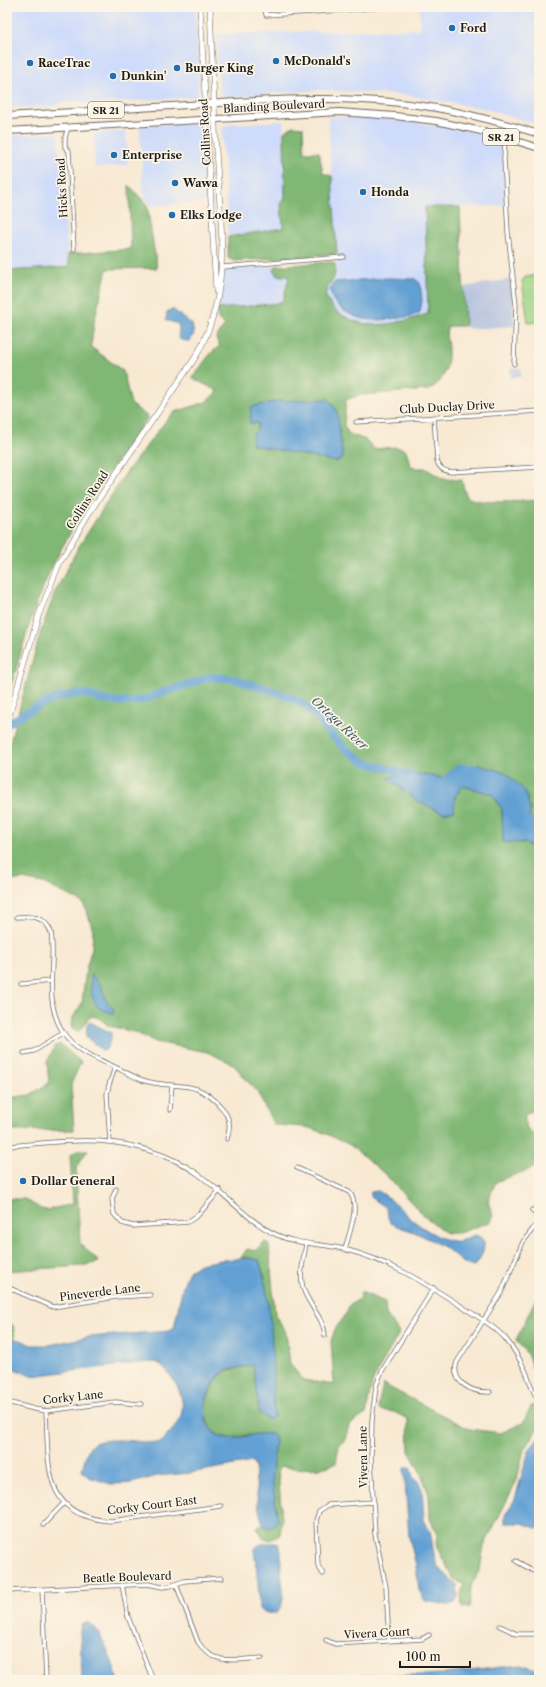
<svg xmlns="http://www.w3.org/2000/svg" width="546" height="1687" viewBox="0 0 546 1687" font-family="'Libre Caslon Text',serif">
	<rect width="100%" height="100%" fill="#fcf5e5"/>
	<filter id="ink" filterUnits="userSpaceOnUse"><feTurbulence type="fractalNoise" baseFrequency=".025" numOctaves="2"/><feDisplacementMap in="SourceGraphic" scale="8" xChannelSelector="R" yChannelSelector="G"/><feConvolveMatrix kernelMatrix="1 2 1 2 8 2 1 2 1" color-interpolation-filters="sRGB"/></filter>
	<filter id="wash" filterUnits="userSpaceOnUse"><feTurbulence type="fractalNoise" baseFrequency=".012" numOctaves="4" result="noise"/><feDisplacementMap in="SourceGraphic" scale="16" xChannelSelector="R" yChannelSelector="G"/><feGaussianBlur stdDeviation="0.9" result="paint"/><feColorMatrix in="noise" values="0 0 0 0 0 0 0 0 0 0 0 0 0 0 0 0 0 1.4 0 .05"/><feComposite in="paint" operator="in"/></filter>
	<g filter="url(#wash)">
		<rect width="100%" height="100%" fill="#f8e9d3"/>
		<!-- built -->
		<path fill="#cedbfa" d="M7,7H195L199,84L198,95L195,97L88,104L80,101L60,103L54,106L7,108Z
			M419,7H539V125L482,108L406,95L320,90L228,97L222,95L220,92L215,34L420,29Z
			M328,117H368L415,122L477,133L503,140L505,206L425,207L429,314L397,322L374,326L366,325L347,318L335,311L326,298L325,293L335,275L337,254Z
			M283,121L285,199L281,202L283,228L228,237L222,130L225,126L232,124Z
			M204,122L209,201L150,206L143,193L140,126Z
			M126,131L128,165L95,168L93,133Z
			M58,133L69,267L7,271V136Z
			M276,266L274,268L276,275L289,276L281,302L218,309L223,275L225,271L230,269Z"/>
		<!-- industrial -->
		<path fill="#b9c5de" d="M512,279L514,326L469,329L465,326L464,287Z
			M510,368H521V377L511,378Z"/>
		<!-- green -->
		<path fill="#a0d688" stroke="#5e7952" d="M539,275V322L528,323L522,281L525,277Z"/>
		<!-- forest -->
		<path fill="#80b774" stroke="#4e6a48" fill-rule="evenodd" d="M293,126L303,127L304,152H319L323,173L332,176L337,254L234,261L228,258V237L283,228L281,202L285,199L284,132Z
			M129,185L147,205L157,268L107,269L94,322L91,347L123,371L131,404L148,417C114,467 76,516 50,571C31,612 20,657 7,700V271L69,267L68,254L131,249Z
			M425,207H460L465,326H448C445,334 447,339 448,348C449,365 445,382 428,390L360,395L346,400L344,426L349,434L366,440L374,449C382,449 403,443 407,453C409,459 408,462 413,468H425L443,479L462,480C463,485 464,493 468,497C476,505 526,501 539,500V825L528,823L530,809L464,768L443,778L409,772L454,811L455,796L463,786L492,794L502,809L503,842L525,843L539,853V1111C516,1109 523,1131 539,1138V1166L498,1181L495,1183L488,1202L493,1215L490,1222L459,1233H446L422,1214L385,1174L350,1145L322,1132L306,1127L274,1125L257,1092L233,1064L207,1052L156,1042L134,1032L109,1026L99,1018L93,1016C86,1018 84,1028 78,1032L73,1030L71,1026L72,1019L82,1003L86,969L92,948L93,930L86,909L82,902L43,883L22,879L7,882V753L40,634L55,592L78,548L125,474L168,418L175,412L206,402L218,391L192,378C202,367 208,353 220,346L216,338L225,325L218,319V309L279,303L283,300L289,277L276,275L274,270L276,266L332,262L335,264C335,268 335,273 334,277C332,283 324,290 326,296C328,302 334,310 339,313C368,333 398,323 428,314ZM337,412L252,435L257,430L258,423H250Z
			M60,1044L81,1062L71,1084L74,1130L7,1131V1098L30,1095L49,1083L47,1062L55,1046Z
			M79,1150H88L76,1168L80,1243L99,1262L81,1266L7,1271V1203L9,1199H25L41,1209L47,1210L73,1204L70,1155Z
			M265,1241L269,1245L275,1315L286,1333L290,1364L303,1380L334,1385L331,1341L335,1329L345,1316L349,1306L359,1299L361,1292L385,1302L386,1314L399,1333L374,1378L370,1391L366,1414L349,1425L345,1440L339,1445L336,1463C321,1471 298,1469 281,1466L278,1471L282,1519L280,1535L270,1540L263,1537L257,1527L262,1524L266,1528L275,1441C271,1439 264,1434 259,1434C239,1434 218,1447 208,1422C203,1411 205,1403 210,1392C220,1368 230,1370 254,1365L259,1413L271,1330L265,1278L259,1260L249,1258H241L247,1249L256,1251Z
			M539,1292V1384L527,1354L516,1340Z
			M7,1324L13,1325L15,1339L9,1345L8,1356L11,1365L7,1364Z
			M383,1384L469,1429L501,1433L523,1423L532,1405L539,1412V1426L524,1449L517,1480L484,1546L480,1569L471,1586L470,1607L462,1608L461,1593L464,1584L455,1581L437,1548V1533L430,1519L429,1495L421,1473L409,1451L408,1419L394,1412L379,1410L378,1406Z
			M7,1642L8,1644L10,1680H7Z"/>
		<!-- water -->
		<path fill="#62a0d4" stroke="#3f5e78" d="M388,278L415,279L420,283L422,300L420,312C413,317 406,317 397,318C390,319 382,320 375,320C357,320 331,309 330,289L335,282Z
			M172,309L192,324L194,334L190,341C171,341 182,334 178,324L166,320L167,312Z
			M328,399L337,411L343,458L336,462L253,445L252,435L257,430L258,423H250L251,407L277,401Z
			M478,765L505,772L525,791L530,809L529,823L539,825V853L525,843L503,842L502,809L492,794L463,786L455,796L454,811L443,813L417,801L388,778L409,772L443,778L464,768Z
			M91,974L101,986L107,1002L113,1008L114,1014C110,1012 102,1011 99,1008C90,1000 90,985 91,974Z
			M90,1022L111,1033V1039L105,1051L102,1050L86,1037L87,1025Z
			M378,1191C390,1197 399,1208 409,1217C419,1226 444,1243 458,1241C464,1240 469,1236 476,1235C478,1236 482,1238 483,1240C487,1245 479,1266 472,1266C465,1267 453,1253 447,1249C437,1243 425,1237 414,1232C407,1229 397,1227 391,1223C387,1219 388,1213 387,1208L370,1197L371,1192Z
			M249,1258L259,1260C275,1309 272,1365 274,1417L269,1420L259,1413L253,1365C246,1367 228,1368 223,1372C206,1386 194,1427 222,1437C232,1441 248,1435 258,1434C263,1433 269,1434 274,1434L275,1441L272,1477L278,1520C276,1524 273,1527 269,1528C257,1530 256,1477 255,1467L252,1462L190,1473L157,1476L132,1483L111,1484L88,1477L82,1471C84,1463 85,1454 90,1447C99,1434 144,1443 159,1443C183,1423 190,1406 173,1379C169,1374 164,1366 158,1363C153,1361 144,1363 139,1363L31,1376L12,1368L8,1356L9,1345L15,1339L21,1340L31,1345H49L88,1337L169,1331L174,1328L183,1285L189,1271L200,1264L221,1260Z
			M539,1437V1529L522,1523H505V1515L515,1499L529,1450Z
			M407,1467H410L413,1477L417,1480L422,1489L424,1520L430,1531L435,1560L438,1567L457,1585L458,1596L455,1603L448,1605L425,1601L419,1590L416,1566L409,1536L404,1469Z
			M275,1543L279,1544C283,1553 280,1562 281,1571C282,1581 288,1612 273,1613C268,1614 263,1612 259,1608L258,1580L254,1550C258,1543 267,1543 275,1543Z
			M88,1622C103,1630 112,1664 119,1680H82L80,1630L81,1625Z
			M521,1665L539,1671V1680H310L311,1678C355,1673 398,1677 442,1674C469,1672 495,1667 521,1665Z"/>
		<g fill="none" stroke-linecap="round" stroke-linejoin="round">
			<!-- river -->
			<path stroke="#62a0d4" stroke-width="8" d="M7,724C30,711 55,693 83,694C90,694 97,699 104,700C118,704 143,702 155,695L211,677L234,679L282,694L299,701L313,712L327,730L346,749L364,762L414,776
				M446,780L459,768H474
				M521,816L527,822L539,821"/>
		</g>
	</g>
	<g filter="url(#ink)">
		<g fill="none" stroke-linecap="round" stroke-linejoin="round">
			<!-- street casing -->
			<g stroke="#69645c" stroke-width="5">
				<path id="street" d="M265,7L266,15L390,7
					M68,127L65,138V147L69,151L70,171L74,249
					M505,138L504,159L508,232L516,305L514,364
					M223,267L344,257
					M434,417L437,461C439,468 443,471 451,472L539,467
					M356,422L539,411
					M17,917C32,916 45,916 51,932C56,966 43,1001 63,1032C75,1051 98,1059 117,1068C125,1072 134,1077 142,1080C176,1091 195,1076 222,1108C230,1118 231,1126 227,1139
					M21,984L51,981
					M24,1053L34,1051L63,1033
					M170,1110L172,1085
					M110,1142L107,1094L109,1085L115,1067
					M7,1146C37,1144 68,1139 98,1141C131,1143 170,1154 198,1174C223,1192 250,1223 277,1235C298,1245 321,1243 344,1249C389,1261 422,1281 461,1306C476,1316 492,1324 504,1337C513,1347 520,1359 526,1372C530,1382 532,1392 539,1400
					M297,1168L349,1192C361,1204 349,1234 345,1249
					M116,1189L112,1199L114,1214L122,1223L133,1226L188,1222L198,1215L220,1190
					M532,1210L539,1219
					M306,1244C304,1258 299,1274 303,1288C308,1305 324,1318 325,1335
					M7,1287L53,1307L116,1297L150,1295
					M490,1392C472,1393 450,1382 457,1362L501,1293L523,1242L539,1221
					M7,1402L34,1409L46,1411L115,1402L141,1404
					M46,1411C49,1463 41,1517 111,1521L221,1506
					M43,1525L64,1503
					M516,1561L539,1574
					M323,1574L318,1566L316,1521L319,1511L328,1505L373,1502
					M176,1584L198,1642C214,1667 237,1659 262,1658
					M122,1585L128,1617L153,1680
					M42,1589L46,1680
					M7,1591L148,1584L162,1587L170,1586L184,1581L222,1578
					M500,1626L517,1634H539
					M326,1640L335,1644L422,1639L429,1635
					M389,1641L386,1587L375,1534L371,1458L372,1420L376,1386L382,1371L434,1288"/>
			</g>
			<!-- secondary casing -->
			<g stroke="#69645c" stroke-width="6">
				<path id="secondary" d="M200,7L216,291
					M7,723L39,614L60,562L89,513L195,358C234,291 220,223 216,150C214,102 212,55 210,7"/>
			</g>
			<!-- primary casing -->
			<g stroke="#69645c" stroke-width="8">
				<path id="primary" d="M7,116C67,112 128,109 188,105C262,100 336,95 409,104C454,109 497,121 539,134
					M7,131L339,112L395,116L436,121L490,133L539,148"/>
			</g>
			<!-- street -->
			<use href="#street" stroke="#fff" stroke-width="3.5"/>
			<!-- secondary -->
			<use href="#secondary" stroke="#fff" stroke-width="5"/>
			<!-- primary -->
			<use href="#primary" stroke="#fff" stroke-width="6"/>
		</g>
	</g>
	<!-- markers -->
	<g fill="#1f6fb2" stroke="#fcf5e5" stroke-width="1.5">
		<circle cx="452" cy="28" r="4"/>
		<circle cx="276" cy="61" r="4"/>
		<circle cx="30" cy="63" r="4"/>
		<circle cx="177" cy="68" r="4"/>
		<circle cx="113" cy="76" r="4"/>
		<circle cx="114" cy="155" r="4"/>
		<circle cx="175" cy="183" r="4"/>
		<circle cx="363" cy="192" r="4"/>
		<circle cx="172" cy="215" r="4"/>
		<circle cx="23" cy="1181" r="4"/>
	</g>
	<g text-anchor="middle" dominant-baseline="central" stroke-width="3.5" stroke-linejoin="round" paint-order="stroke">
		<!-- shield labels -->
		<g fill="#fcf5e5" stroke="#5f5d58" stroke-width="1">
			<rect x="88" y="102" width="36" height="16" rx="3"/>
			<rect x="483" y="129" width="36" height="16" rx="3"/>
		</g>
		<g font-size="10" font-weight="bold" fill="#1c1c1c">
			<text x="106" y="110">SR 21</text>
			<text x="501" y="137">SR 21</text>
		</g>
		<!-- poi labels -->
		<g font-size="11" font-weight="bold" fill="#1c1c1c" stroke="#fcf5e5" text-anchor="start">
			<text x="460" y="28">Ford</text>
			<text x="284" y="61">McDonald's</text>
			<text x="38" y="63">RaceTrac</text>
			<text x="185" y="68">Burger King</text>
			<text x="121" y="76">Dunkin'</text>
			<text x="122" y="155">Enterprise</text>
			<text x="183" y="183">Wawa</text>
			<text x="371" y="192">Honda</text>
			<text x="180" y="215">Elks Lodge</text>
			<text x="31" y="1181">Dollar General</text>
		</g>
		<!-- street labels -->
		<g font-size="11" fill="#1c1c1c" stroke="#fcf5e5">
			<text transform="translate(274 106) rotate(-3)">Blanding Boulevard</text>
			<text transform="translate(205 132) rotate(-93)">Collins Road</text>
			<text transform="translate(62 188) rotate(-93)">Hicks Road</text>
			<text transform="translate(447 407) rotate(-3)">Club Duclay Drive</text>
			<text transform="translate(87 500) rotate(-57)">Collins Road</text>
			<text transform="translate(100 1292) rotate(-7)">Pineverde Lane</text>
			<text transform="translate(73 1397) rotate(-6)">Corky Lane</text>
			<text transform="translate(363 1457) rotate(-91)">Vivera Lane</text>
			<text transform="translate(152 1505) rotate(-7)">Corky Court East</text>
			<text transform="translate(127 1577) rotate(-2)">Beatle Boulevard</text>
			<text transform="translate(377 1633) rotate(-3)">Vivera Court</text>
		</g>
		<!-- water labels -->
		<g font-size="12" font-style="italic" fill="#3c576f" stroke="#fcf5e5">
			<text transform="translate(340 723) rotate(43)">Ortega River</text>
		</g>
	</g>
	<!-- margin -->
	<rect width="546" height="1687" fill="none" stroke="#fcf5e5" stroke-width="24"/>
	<!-- scale -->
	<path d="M400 1661v6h70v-6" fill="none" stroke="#1c1c1c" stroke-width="2"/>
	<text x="406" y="1661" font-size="12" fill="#1c1c1c" stroke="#fcf5e5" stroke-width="3" paint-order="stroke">100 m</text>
</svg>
